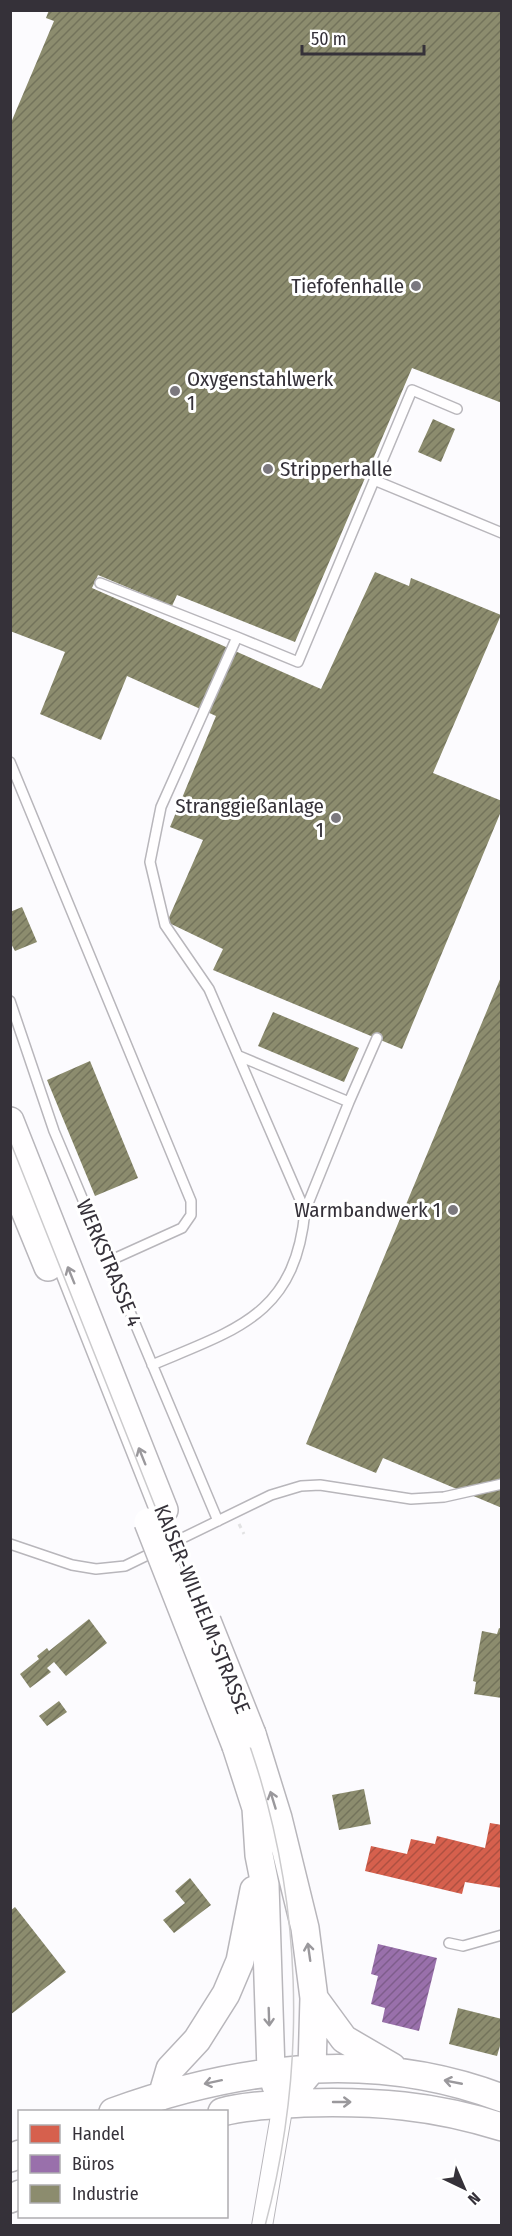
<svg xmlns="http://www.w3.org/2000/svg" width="512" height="2236" viewBox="0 0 512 2236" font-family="'Fira Sans Condensed',sans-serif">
	<defs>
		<pattern id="shops-hatch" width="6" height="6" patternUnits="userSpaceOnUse" patternTransform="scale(1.5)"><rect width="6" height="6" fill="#d6604d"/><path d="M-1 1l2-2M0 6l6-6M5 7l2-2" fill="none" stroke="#ae5041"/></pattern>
		<pattern id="offices-hatch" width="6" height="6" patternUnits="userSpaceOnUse" patternTransform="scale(1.5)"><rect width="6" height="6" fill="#9970ab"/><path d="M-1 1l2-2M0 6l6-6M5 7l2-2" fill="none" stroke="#7e5d8c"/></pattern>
		<pattern id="industry-hatch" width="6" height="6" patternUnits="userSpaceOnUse" patternTransform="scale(1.5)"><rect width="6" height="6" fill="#8c8c6e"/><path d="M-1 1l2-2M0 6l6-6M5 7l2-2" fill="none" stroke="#73735b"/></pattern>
	</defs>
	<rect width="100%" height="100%" fill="#fcfbfe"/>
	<!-- shops -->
	<path fill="url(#shops-hatch)" d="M490,1823L502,1825V1888L465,1882L462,1894L365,1871L371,1846L407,1854L411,1839L435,1844L437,1836L485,1848Z"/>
	<!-- offices -->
	<path fill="url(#offices-hatch)" d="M378,1944L437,1958L419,2031L382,2022L385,2008L371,2004L378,1976L371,1974Z"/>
	<!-- industry -->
	<path fill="url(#industry-hatch)" d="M49,10H502V403L412,368L295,642L177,595L172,606L98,575L92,588L321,689L375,572L409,586L411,578L501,615L433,773L502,801V809L402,1049L213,970L223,949L167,922L203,840L170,827L216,716L127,676L101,740L40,714L65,652L10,631V125L54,21L46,18Z
		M433,419L455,429L441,462L418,452Z
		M22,907L37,942L15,951L10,942V912Z
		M501,977H502V1508L383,1458L376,1473L306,1444Z
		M273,1012L359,1048L344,1082L258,1046Z
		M90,1061L138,1178L95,1196L47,1080Z
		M89,1619L107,1643L66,1676L54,1662L47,1668L51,1672L30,1688L20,1674L39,1659L37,1656L47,1648L49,1651Z
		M499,1628L502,1629V1698L474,1694L476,1682L473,1681L482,1631L497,1634Z
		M59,1701L67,1712L47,1726L39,1716Z
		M364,1789L371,1824L339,1830L332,1795Z
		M190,1878L211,1905L174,1933L163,1920L185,1903L175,1891Z
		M15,1907L66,1972L10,2015V1911Z
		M458,2008L502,2019V2039L497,2056L449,2044Z"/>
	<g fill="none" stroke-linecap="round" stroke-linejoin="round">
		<!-- lane casing -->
		<g stroke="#b8b6bb" stroke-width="12">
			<path id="lane" d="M374,480L502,533
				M100,583L237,637
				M10,762L191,1201V1215L182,1228L109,1261
				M10,1001L54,1131L218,1521
				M239,1056L349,1102L305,1211
				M349,1102L377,1038
				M152,1365C237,1329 295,1315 305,1211L209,989L165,925L150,862L161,807L237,637L298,662L412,390L457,409
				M10,1544L72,1565L96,1569L125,1566L271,1495L301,1486L320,1485L411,1499L444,1497L502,1484
				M449,1943L463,1946L502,1935"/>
		</g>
		<!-- street casing -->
		<g stroke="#b8b6bb" stroke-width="22">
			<path id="street" d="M262,2226L283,2104"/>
		</g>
		<!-- secondary casing -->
		<g stroke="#b8b6bb" stroke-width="30">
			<path id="secondary" d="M10,1121L164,1510
				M10,1174L48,1267
				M252,1734L278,1818L305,1928L314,1998L312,2069L283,2104
				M236,1746L256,1808L259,1855L265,1885L271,2071L276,2086
				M314,1998L344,2039L392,2067
				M162,2096L170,2069L197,2040L226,1994L240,1961L254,1890
				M113,2112C239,2066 374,2049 502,2098
				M222,2112C248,2105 276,2105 303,2103C375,2101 433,2105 502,2127
				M10,2158L20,2154
				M10,2199L20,2194"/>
		</g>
		<!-- path -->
		<path stroke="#e2e2e3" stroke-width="3" stroke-dasharray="4.5 4.5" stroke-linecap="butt" d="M239,1524L244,1534"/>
		<!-- lane -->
		<use href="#lane" stroke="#fffeff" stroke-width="9"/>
		<!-- street -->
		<use href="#street" stroke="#fffeff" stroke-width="20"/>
		<!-- secondary -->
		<use href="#secondary" stroke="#fffeff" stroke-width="27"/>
		<!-- tram -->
		<path stroke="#cccbcd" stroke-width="1.5" d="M10,1141L247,1738C303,1895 308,2064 265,2226"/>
		<!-- secondary-bridge casing -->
		<g stroke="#b8b6bb" stroke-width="30" stroke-linecap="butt">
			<path id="secondary-bridge" d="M148,1522L236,1746
				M207,1621L252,1734"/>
		</g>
		<!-- secondary-bridge -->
		<use href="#secondary-bridge" stroke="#fffeff" stroke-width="27"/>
	</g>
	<!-- one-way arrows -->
	<defs><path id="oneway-shaft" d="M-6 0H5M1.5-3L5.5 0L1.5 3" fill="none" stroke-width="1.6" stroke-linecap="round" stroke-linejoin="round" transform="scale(1.5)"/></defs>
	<g stroke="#9a989c">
		<use href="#oneway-shaft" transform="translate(71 1275) rotate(-112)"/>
		<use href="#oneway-shaft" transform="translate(142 1456) rotate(-112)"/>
		<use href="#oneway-shaft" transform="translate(273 1800) rotate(-107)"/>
		<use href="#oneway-shaft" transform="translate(309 1952) rotate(-98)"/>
		<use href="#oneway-shaft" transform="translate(269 2017) rotate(88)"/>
		<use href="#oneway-shaft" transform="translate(213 2082) rotate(168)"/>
		<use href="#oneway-shaft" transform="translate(453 2082) rotate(-169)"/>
		<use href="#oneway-shaft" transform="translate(342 2102)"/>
	</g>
	<!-- markers -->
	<g fill="#7b787e" stroke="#fff" stroke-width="2">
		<circle cx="416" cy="286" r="6"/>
		<circle cx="175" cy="391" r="6"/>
		<circle cx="268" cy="469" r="6"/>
		<circle cx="336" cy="818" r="6"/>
		<circle cx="453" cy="1210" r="6"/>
	</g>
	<g text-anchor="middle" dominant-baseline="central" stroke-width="6" stroke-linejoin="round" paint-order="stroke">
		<!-- poi labels -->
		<g font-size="21" fill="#353139" stroke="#fff" text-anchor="end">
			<text x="404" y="286">Tiefofenhalle</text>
			<text x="187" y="379" text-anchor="start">Oxygenstahlwerk<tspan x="187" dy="24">1</tspan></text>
			<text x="280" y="469" text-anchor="start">Stripperhalle</text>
			<text x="324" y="806">Stranggießanlage<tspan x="324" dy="24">1</tspan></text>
			<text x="441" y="1210">Warmbandwerk 1</text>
		</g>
		<!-- street labels -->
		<g font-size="21" fill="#353139" stroke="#fff">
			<text transform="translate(109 1263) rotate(67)">WERKSTRASSE 4</text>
			<text transform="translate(202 1609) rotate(68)">KAISER-WILHELM-STRASSE</text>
		</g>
	</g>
	<!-- border -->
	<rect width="512" height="2236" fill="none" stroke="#353139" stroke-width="24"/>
	<!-- legend -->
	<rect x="18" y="2110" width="210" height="108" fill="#ffffff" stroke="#aeadb0" stroke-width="1.5"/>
	<rect x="30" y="2125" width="30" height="18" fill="#d6604d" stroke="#aeadb0" stroke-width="1.5"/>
	<text x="72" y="2140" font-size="18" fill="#353139">Handel</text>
	<rect x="30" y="2155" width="30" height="18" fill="#9970ab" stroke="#aeadb0" stroke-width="1.5"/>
	<text x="72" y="2170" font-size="18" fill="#353139">Büros</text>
	<rect x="30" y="2185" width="30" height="18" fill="#8c8c6e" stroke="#aeadb0" stroke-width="1.5"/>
	<text x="72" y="2200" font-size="18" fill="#353139">Industrie</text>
	<!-- north arrow -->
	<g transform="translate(464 2188) rotate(136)" stroke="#ffffff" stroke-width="4.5" paint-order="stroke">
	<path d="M0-4.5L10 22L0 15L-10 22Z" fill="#353139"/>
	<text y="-9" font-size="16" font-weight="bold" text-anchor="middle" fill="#353139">N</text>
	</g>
	<!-- scale -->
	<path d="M302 45v9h122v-9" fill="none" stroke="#353139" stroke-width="3"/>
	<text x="311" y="45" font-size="18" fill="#353139" stroke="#ffffff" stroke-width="4.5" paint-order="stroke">50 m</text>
</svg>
